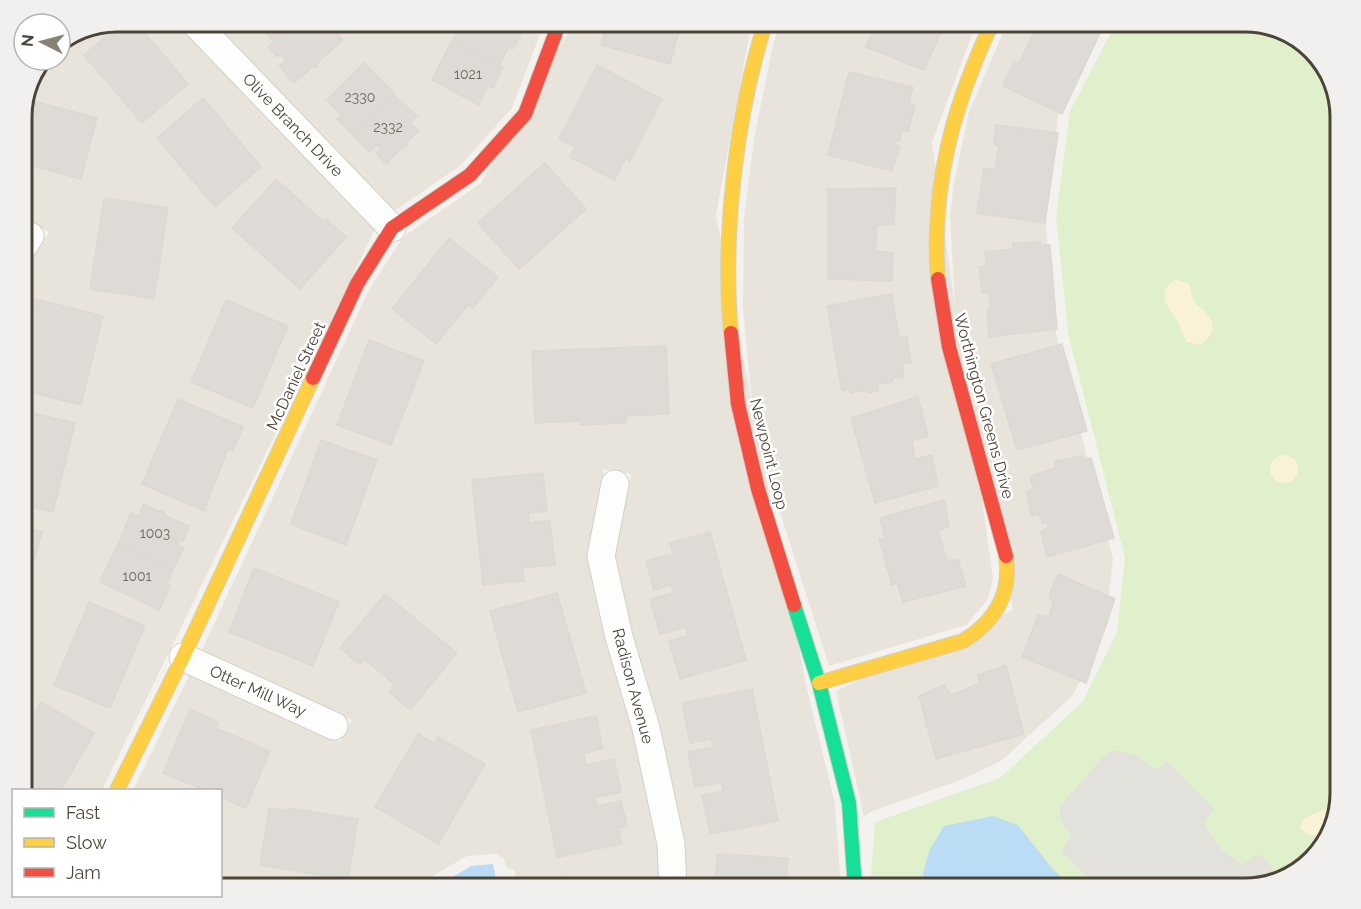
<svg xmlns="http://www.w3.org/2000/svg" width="1361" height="909" viewBox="0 0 1361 909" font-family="Raleway,sans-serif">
	<rect width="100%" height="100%" fill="#f4f2ee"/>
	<!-- residential -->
	<path fill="#e8e4db" d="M116,21H176L181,27L180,30L189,36L375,229L102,790H21V276L49,232L25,219L21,225V110L44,60H60V44Z
		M221,21H545L512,108L460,166L394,211L216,27Z
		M575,21H752L716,215L806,685L835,804L841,888H687L685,842L660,726L632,635L615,556L631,474L604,469L587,558L605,640L632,731L657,845L659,888H517L515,871L506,867L504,859L496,854L467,856L412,888H221L220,790H133L190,674L340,742L352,720L201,652L369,290L403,237L481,183Z
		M781,21H977L932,142L993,578L988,599L966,625L829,666L772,487L752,402L743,309L744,217L755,133L773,46Z
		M1008,21H1104L1059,109L1045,218L1056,334L1113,559L1105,630L1073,695L1001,761L963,779L870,812L864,817L836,691L1013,610L955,307L950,217L954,182L969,112Z"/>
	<!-- green -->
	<path fill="#e1f0cc" d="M1117,21H1245L1298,37L1327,69L1340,116V793L1324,846L1292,875L1245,888H870L875,822L1000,778L1083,701L1117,632L1125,558L1068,333L1056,217L1070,111Z"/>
	<!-- sand -->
	<path fill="#f9f2d7" d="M1175,279L1189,284C1191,290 1192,298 1195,303C1198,307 1203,309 1206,313C1218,324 1212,337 1200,345L1187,342C1183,336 1182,330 1179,324C1170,308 1154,295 1175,279Z
		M1270 469a14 14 0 1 1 28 0a14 14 0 1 1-28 0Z
		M1340,790L1327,835C1317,837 1308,836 1300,828C1303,812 1319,816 1329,806C1334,800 1333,794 1340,790Z"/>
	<!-- parking -->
	<path fill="#e3e1dc" d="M1114,750L1137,756L1156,770L1168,762L1214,809L1204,821L1211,836L1222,850L1242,865L1259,854L1282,878L1245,888H1097L1061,851L1071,835L1060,819V806L1103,757Z"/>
	<!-- water -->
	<path fill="#bbdcf5" d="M993,816L1018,825L1051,867L1073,888H928L923,874L929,851L944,826Z
		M493,864L498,888H434L471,866Z"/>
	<!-- building -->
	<path fill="#dedbd6" stroke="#dcd9d3" stroke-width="1.5" d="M124,21H135L188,84L142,123L84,55Z
		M248,21H297L274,42L260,26L256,30Z
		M298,21H327L343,40L320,60L317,67H313L294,83L279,66L286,60L281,54L277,57L268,47Z
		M462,21H510L524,28L513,49L509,47L499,65L452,41Z
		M607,21H682L670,64L601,45Z
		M876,21H946L924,70L866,47Z
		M1039,21H1075L1100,33L1062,114L1003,86L1014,61L1019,64Z
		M452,41L503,67L493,88L488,86L479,105L432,80Z
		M364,63L395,94L353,135L337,119L341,115L327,100Z
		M597,65L662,99L630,161L626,158L614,180L570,157L575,147L559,139Z
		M849,72L913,87L909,103L915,105L908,132L902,130L899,141H895L894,144L900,147L892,171L828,155Z
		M394,95L417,116L410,123L419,131L409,140L406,147L402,148L386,164L376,153L381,149L377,145L369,152L353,135Z
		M203,98L261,167L215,207L157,138Z
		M26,99L97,118L81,179L21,163V110Z
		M996,125L1058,133L1045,223L977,213L984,168L995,169L999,146L994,145Z
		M545,163L586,209L519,269L478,223Z
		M276,179L324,222L326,219L346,237L300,289L232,228Z
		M896,188L894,224L877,225L876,251L893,253L892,281L828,279V189Z
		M104,198L168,208L154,299L90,289Z
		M449,238L498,277L473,308L468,305L436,344L392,309Z
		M1041,242L1042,245H1050L1057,329L989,337L987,310L991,309L989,293H982L979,267L986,266L985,252L1013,249V243Z
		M892,294L899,338L907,337L911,363L902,364L904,377L893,378L892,382L878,384V391L868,393L866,390L851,393L850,389L842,391L827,306Z
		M35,299L103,316L81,405L21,390V356Z
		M226,300L288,326L253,408L191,382Z
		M369,340L424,361L391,445L337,425Z
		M1062,344L1087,431L1017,450L991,364Z
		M666,346L669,414L626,416V423L580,425L579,421L535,423L532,351Z
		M918,397L928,436L912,441L915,459L932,455L938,486L875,503L851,418Z
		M178,399L243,427L233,451L228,449L204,511L142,484Z
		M21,410L75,423L53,512L21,505Z
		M321,440L377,460L346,545L291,524Z
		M1082,456L1083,460L1091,458L1114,538L1047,557L1041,532L1048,528V524L1042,523L1039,514L1032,516L1026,492L1033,488L1030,477L1056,467L1055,461Z
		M543,473L547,511L528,513L529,523L550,520L555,565L522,568L524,581L483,585L472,480Z
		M944,500L949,526L938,532L947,560H958L966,586L903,602L897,583L892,585L879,539L885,538L880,518Z
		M144,504L158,511H163L168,517L189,526L183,541L179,540L177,545L184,548L173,569L118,544L131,513L139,516Z
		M21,526L42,532L21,607Z
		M710,532L746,660L680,679L669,641L688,636L686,627L660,634L650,599L673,593L671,585L654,590L646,561L673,554L670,543Z
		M118,544L173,569L167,584L170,586L159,610L100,582Z
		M254,568L339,602L313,666L229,632Z
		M1058,574L1115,599L1086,683L1022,657L1038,615L1049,617L1053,603L1049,595Z
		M557,593L586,693L518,712L490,611Z
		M385,594L457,653L410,710L389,692L395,685L364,659L360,665L340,648Z
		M89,602L145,626L110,708L54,685Z
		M1006,665L1024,734L936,759L919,696L944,685L951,695L980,683L978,675Z
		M752,689L778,821L710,834L702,795L723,791L722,782L695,787L688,752L713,747L711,739L690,743L682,703Z
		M41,702L94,733L61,790H21V736Z
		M190,709L218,722L215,728L270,751L246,808L220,797V790H205L163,773Z
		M596,716L603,749L584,753L586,765L614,759L621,792L595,798L597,806L621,801L627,826L619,828L622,844L557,857L531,730Z
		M418,734L434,744L438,737L485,764L438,844L375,807Z
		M269,808L288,811L289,808L358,819L348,880L260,865Z
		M717,854L788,858L786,888H715Z
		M562,877L634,884V888H561Z"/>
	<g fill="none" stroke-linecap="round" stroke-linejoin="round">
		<!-- street casing -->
		<g stroke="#d2d0cb" stroke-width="29">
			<path id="street" d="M193,21L392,228
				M21,250L30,236
				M615,484L601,556L619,637L646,728L671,844L673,888
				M183,657L334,726"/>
		</g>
		<!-- fast casing -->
		<g stroke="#d4d0c4" stroke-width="16">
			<path id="fast" d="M794,605L819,683L849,803L855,888"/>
		</g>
		<!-- slow casing -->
		<g stroke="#d4d0c4" stroke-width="16">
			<path id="slow" d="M938,279C931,184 953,106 993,21
				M731,333C722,236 736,114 766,21
				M819,683L963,641C995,622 1012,593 1006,556
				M117,790L183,657L313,378"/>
		</g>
		<!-- jam casing -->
		<g stroke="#d4d0c4" stroke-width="16">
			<path id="jam" d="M938,279L949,347L1006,556
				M731,333L738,404L758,489L794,605
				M313,378L357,284L392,228L470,175L525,114L560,21"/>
		</g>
		<!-- street -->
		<use href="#street" stroke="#fdfdfc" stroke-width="27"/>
		<!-- fast -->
		<use href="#fast" stroke="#16e098" stroke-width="14"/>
		<!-- slow -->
		<use href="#slow" stroke="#ffcf43" stroke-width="14"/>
		<!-- jam -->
		<use href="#jam" stroke="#f24e42" stroke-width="14"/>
	</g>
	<g text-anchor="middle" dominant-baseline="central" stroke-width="5" stroke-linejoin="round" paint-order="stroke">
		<!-- number labels -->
		<g font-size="14" fill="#716a60">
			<text x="468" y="74">1021</text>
			<text x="360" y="97">2330</text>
			<text x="388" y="127">2332</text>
			<text x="155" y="533">1003</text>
			<text x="137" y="576">1001</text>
		</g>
		<!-- street labels -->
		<g font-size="16" fill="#4c4437" stroke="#fff">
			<text transform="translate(293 125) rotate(46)">Olive Branch Drive</text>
			<text transform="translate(296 376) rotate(-65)">McDaniel Street</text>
			<text transform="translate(984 406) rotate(75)">Worthington Greens Drive</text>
			<text transform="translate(769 454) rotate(76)">Newpoint Loop</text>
			<text transform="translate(633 686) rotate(75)">Radison Avenue</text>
			<text transform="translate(258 691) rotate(24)">Otter Mill Way</text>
		</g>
	</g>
	<!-- crop -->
	<path d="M0 0H1361V909H0ZM117 32H1245A85 85 0 0 1 1330 117V793A85 85 0 0 1 1245 878H117A85 85 0 0 1 32 793V117A85 85 0 0 1 117 32Z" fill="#f1f0ef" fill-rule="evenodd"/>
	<path fill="none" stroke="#4c4437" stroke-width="3" d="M117 32H1245A85 85 0 0 1 1330 117V793A85 85 0 0 1 1245 878H117A85 85 0 0 1 32 793V117A85 85 0 0 1 117 32Z"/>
	<!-- legend -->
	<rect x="12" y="789" width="210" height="108" fill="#ffffff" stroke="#b7b4af" stroke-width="1.5"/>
	<rect x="24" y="808" width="30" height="9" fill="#16e098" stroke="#b7b4af" stroke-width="1.5"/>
	<text x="66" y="819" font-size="18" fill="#4c4437">Fast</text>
	<rect x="24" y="838" width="30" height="9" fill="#ffcf43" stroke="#b7b4af" stroke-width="1.5"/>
	<text x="66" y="849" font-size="18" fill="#4c4437">Slow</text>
	<rect x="24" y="868" width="30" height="9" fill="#f24e42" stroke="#b7b4af" stroke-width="1.5"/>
	<text x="66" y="879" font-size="18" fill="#4c4437">Jam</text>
	<!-- north arrow -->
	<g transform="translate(42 42) rotate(276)"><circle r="28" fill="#ffffff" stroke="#b7b4af" stroke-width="1.5"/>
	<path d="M0-4.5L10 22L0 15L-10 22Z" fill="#878177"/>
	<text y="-9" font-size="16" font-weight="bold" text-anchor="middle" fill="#4c4437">N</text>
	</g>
</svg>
